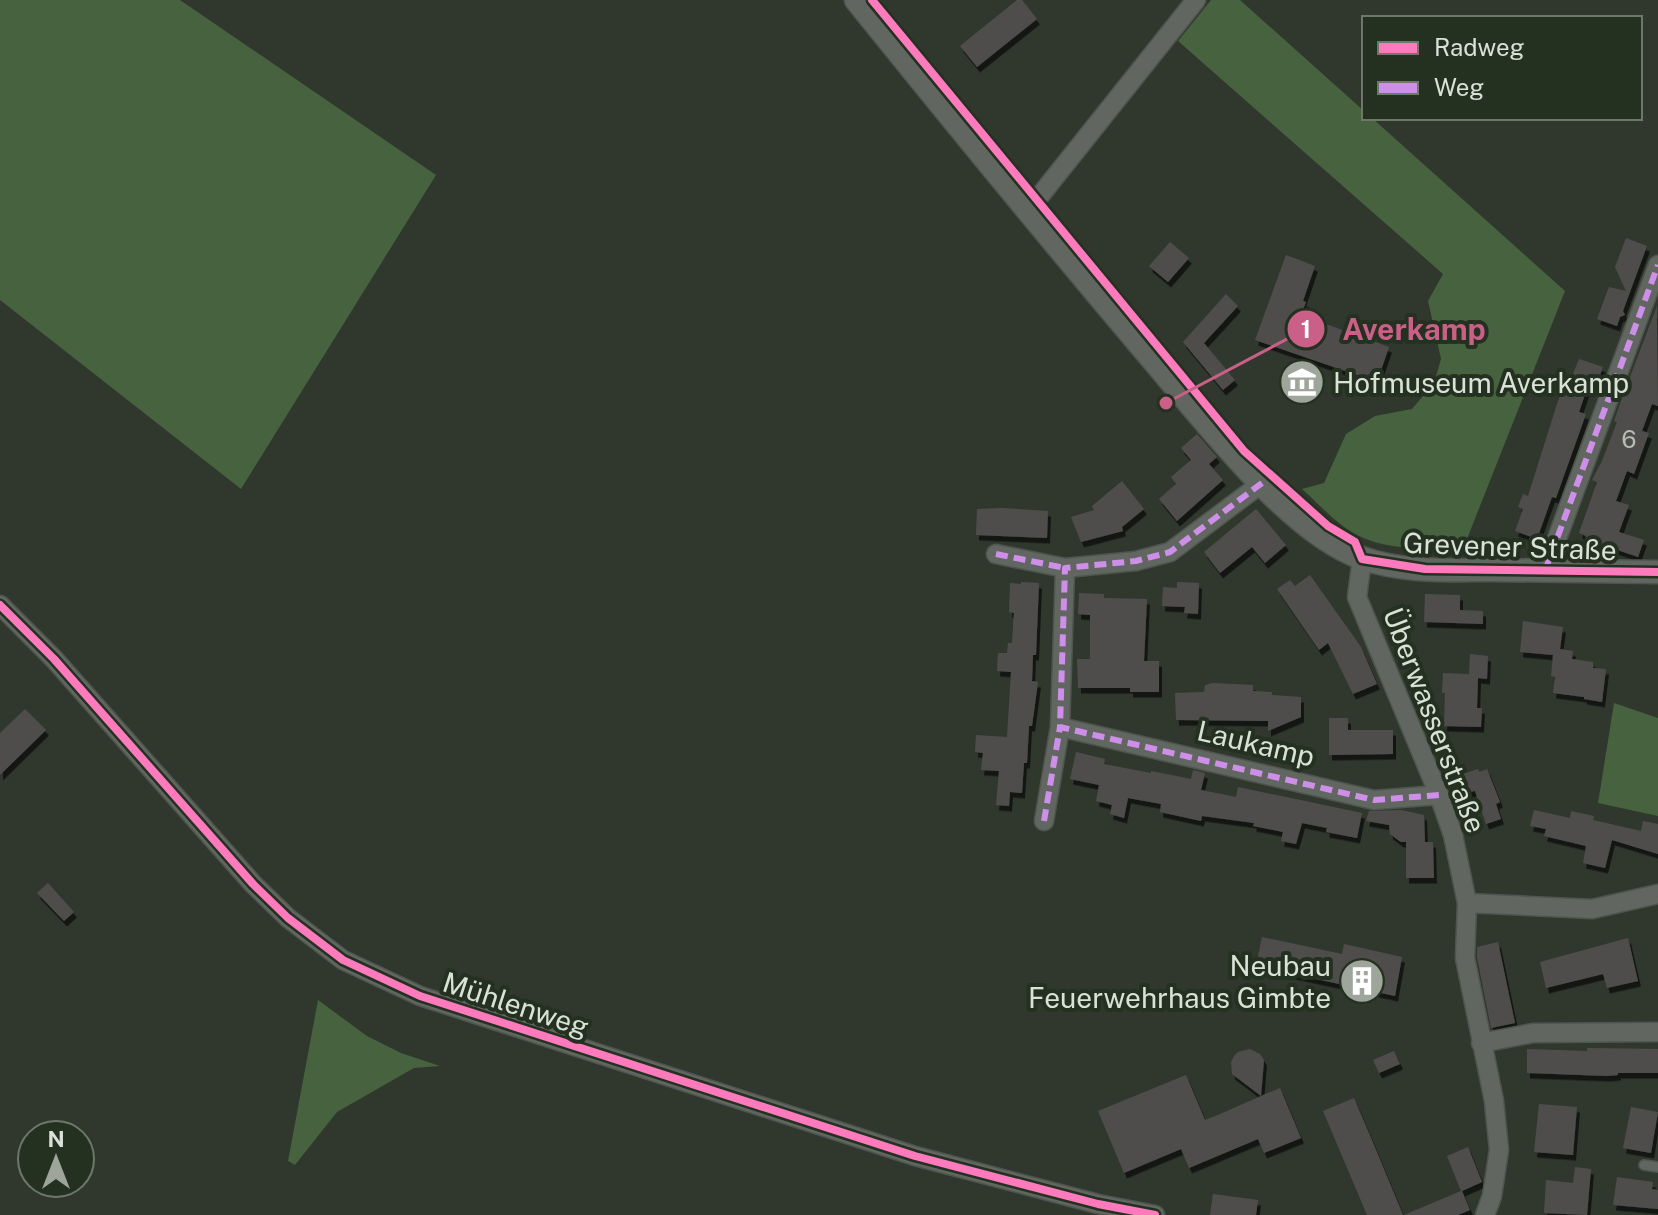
<svg xmlns="http://www.w3.org/2000/svg" width="1658" height="1215" viewBox="0 0 1658 1215" font-family="'Public Sans',sans-serif">
	<defs>
		<filter id="shadow"><feDropShadow dx="3" dy="5.5" stdDeviation="0" flood-color="#0009"/></filter>
	</defs>
	<rect width="100%" height="100%" fill="#30382e"/>
	<!-- green -->
	<path fill="#46623e" d="M0,0H180L436,175L241,489L0,300Z
		M1211,0H1240L1364,111V118H1372L1565,291L1463,549C1431,548 1389,551 1359,536C1337,525 1320,505 1302,489L1324,483L1346,434L1375,416L1412,409L1434,383L1441,359L1428,301L1443,274L1178,41Z
		M1614,703L1658,718V816L1598,803Z
		M318,1000L367,1036L401,1053L440,1066L414,1068L337,1112L295,1165L288,1161Z"/>
	<!-- building -->
	<path fill="#4f4e4c" filter="url(#shadow)" d="M1017,0H1022L1037,19L977,67L960,46Z
		M1626,238L1647,246L1623,311L1625,315L1620,317L1617,326L1597,319L1609,287L1626,291L1615,267Z
		M1170,242L1189,258L1168,282L1149,266Z
		M1286,255L1315,266L1303,301L1306,302L1301,315L1389,347L1377,382L1255,340Z
		M1226,294L1238,306L1204,343L1235,380L1223,390L1183,342Z
		M1657,306L1658,406L1652,404L1642,431L1649,433L1634,474L1627,471L1616,501L1629,505L1619,532L1644,540L1638,557L1585,539L1586,536L1579,533L1597,482L1592,480L1602,461L1617,422L1614,421L1622,398Z
		M1579,359L1603,367L1595,389L1588,386L1579,412L1586,414L1556,498L1552,497L1537,539L1515,531L1523,509L1518,507L1523,494L1528,496L1557,404L1567,377L1571,379Z
		M1197,434L1217,457L1209,464L1223,480L1177,521L1159,499L1176,484L1171,477L1191,460L1181,448Z
		M1122,481L1144,509L1122,527L1123,531L1081,542L1071,517L1094,510L1092,506Z
		M1002,508L1048,511L1047,538L976,535L977,509Z
		M1256,509L1286,545L1265,563L1252,547L1220,573L1204,552Z
		M1310,575L1361,647L1377,684L1353,694L1328,643L1319,650L1277,589L1290,580L1295,586Z
		M1021,582L1039,583L1036,655H1033L1032,681L1038,682L1032,726H1029L1027,763H1024L1022,793L1010,792L1009,806L996,805L999,771L981,770L983,753L975,752L976,735L1007,737L1011,672L997,671L998,653H1007L1008,643H1012L1014,613L1009,612L1010,583L1021,584Z
		M1177,582L1199,583L1198,614L1184,613L1185,607L1162,606L1163,587L1177,588Z
		M1079,593L1104,594V598L1147,599L1144,661H1159V692H1130V688H1078L1077,659H1090V615L1078,614Z
		M1425,594L1460,595V610L1483,611V624L1424,622Z
		M1523,621L1563,627L1560,649L1573,651L1572,659L1593,662V668L1606,669L1602,702L1584,699V697L1553,693L1555,677L1551,676L1553,655L1520,652Z
		M1470,654L1488,656L1487,679L1478,678L1477,708H1482L1481,727L1444,726L1445,693H1442L1443,673L1469,674Z
		M1213,683L1253,685V691L1272,692V695L1301,697V717L1268,731V721L1176,720L1175,693L1204,692L1205,685Z
		M25,709L46,730L0,775V733Z
		M1329,718H1348V730H1393V754L1329,755Z
		M1076,752L1105,759L1104,764L1151,773V771L1191,779L1193,770L1205,773L1201,790L1236,797L1238,787L1362,813L1357,838L1326,832L1327,828L1302,823L1296,844L1281,841L1283,832L1253,826L1254,823L1202,816L1201,821L1160,812L1161,804L1128,798L1124,818L1110,814L1112,805L1096,801L1099,785L1070,779Z
		M1478,769L1479,772L1487,769L1500,802L1496,804L1501,819L1486,824L1475,791L1469,792L1463,774Z
		M1401,810L1424,815L1425,842H1433L1434,878H1406V842H1401L1390,834L1389,825L1366,821L1369,811Z
		M1534,810L1570,818L1571,811L1594,816L1593,820L1641,831L1643,821L1658,824V854L1612,840L1605,868L1583,863L1586,846L1544,836L1546,829L1530,826Z
		M48,883L74,912L64,921L37,893Z
		M1262,937L1342,954L1344,944L1402,957L1395,996L1256,966Z
		M1628,938L1638,981L1607,988L1603,974L1546,988L1540,962Z
		M1498,942L1515,1023L1491,1028L1477,957V947Z
		M1587,1048L1658,1049V1073H1618V1075L1607,1076L1527,1073V1049L1587,1051Z
		M1250,1049L1260,1054L1264,1060L1261,1096L1280,1088L1301,1138L1264,1153L1258,1139L1189,1168L1181,1149L1124,1173L1098,1111L1186,1075L1205,1120L1218,1115L1261,1096L1232,1074L1231,1062L1234,1056L1238,1052Z
		M1394,1051L1400,1064L1379,1073L1373,1060Z
		M1354,1098L1374,1145L1403,1215H1367L1323,1111Z
		M1539,1104L1577,1107L1573,1155L1534,1152Z
		M1631,1107L1658,1112L1651,1153L1623,1148Z
		M1468,1147L1482,1182L1462,1191L1470,1210L1458,1215H1404L1461,1191L1447,1156Z
		M1575,1167L1591,1169L1587,1215L1544,1213L1546,1180L1573,1183Z
		M1617,1177L1653,1182L1652,1189L1658,1190V1209L1613,1205Z
		M1213,1194L1258,1200L1256,1215H1210Z"/>
	<g fill="none" stroke-linecap="round" stroke-linejoin="round">
		<!-- service casing -->
		<g stroke="#4f554e" stroke-width="12">
			<path id="service" d="M1644,1165L1658,1167"/>
		</g>
		<!-- minor casing -->
		<g stroke="#4f554e" stroke-width="21">
			<path id="minor" d="M1027,212L1196,0
				M1262,483L1170,552L1136,561L1065,568L1060,727L1374,800L1439,795
				M996,554L1065,568
				M1362,559L1357,597L1439,795L1453,835L1467,903L1465,958L1494,1101L1499,1150L1492,1196L1485,1215
				M1545,571L1658,265
				M0,605L54,659L253,884L288,918L343,960L420,996L915,1156L1098,1204L1155,1215
				M1044,821L1060,727
				M1467,903L1592,909L1658,894
				M1481,1043L1533,1033L1658,1032"/>
		</g>
		<!-- tertiary casing -->
		<g stroke="#4f554e" stroke-width="25">
			<path id="tertiary" d="M856,0C951,118 1047,235 1145,351C1197,411 1288,533 1362,558C1404,573 1451,570 1494,570C1549,571 1603,571 1658,572"/>
		</g>
		<!-- service -->
		<use href="#service" stroke="#616760" stroke-width="9"/>
		<!-- minor -->
		<use href="#minor" stroke="#616760" stroke-width="18"/>
		<!-- tertiary -->
		<use href="#tertiary" stroke="#616760" stroke-width="22"/>
		<!-- quiet -->
		<path stroke="#ce8fe9" stroke-width="6" stroke-dasharray="12 6" stroke-linecap="butt" d="M1262,483L1170,552L1136,561L1065,568L1060,727L1374,800L1439,795
			M996,554L1065,568
			M1545,571L1658,265
			M1044,821L1060,727"/>
		<!-- cycleway casing -->
		<g stroke="#243121" stroke-width="13">
			<path id="cycleway" d="M872,0L1244,451L1328,526L1355,542L1362,559L1425,569L1658,572
				M0,605L54,659L253,884L288,918L343,960L420,996L915,1156L1098,1204L1155,1215"/>
		</g>
		<!-- cycleway -->
		<use href="#cycleway" stroke="#fd7abc" stroke-width="8"/>
	</g>
	<!-- icons -->
	<defs>
		<g id="museum-disc" transform="scale(2.3)"><circle r="9.5" fill="#9ea69c" stroke="#243121"/><path d="M0-6L6-3V-2H-6V-3ZM-5-1h2V3h-2ZM-1-1h2V3h-2ZM3-1h2V3H3ZM-6 4H6V6H-6Z" fill="#fff"/></g>
		<g id="building-disc" transform="scale(2.3)"><circle r="9.5" fill="#9ea69c" stroke="#243121"/><path d="M-4-6H4V6H1V3H-1V6H-4ZM-2.5-4.3h1.7v1.8h-1.7ZM.8-4.3h1.7v1.8H.8ZM-2.5-1h1.7V.8h-1.7ZM.8-1h1.7V.8H.8Z" fill="#fff"/></g>
	</defs>
	<g fill-rule="evenodd">
		<use href="#museum-disc" x="1302" y="382"/>
		<use href="#building-disc" x="1362" y="981"/>
	</g>
	<g text-anchor="middle" dominant-baseline="central" stroke-width="8" stroke-linejoin="round" paint-order="stroke">
		<!-- number labels -->
		<g font-size="24" fill="#b7bdb5">
			<text x="1629" y="439">6</text>
		</g>
		<!-- poi labels -->
		<g font-size="28" fill="#dae2d8" stroke="#243121" text-anchor="start">
			<text x="1333" y="382">Hofmuseum Averkamp</text>
			<text x="1331" y="965" text-anchor="end">Neubau<tspan x="1331" dy="32">Feuerwehrhaus Gimbte</tspan></text>
		</g>
		<!-- street labels -->
		<g font-size="28" fill="#dae2d8" stroke="#243121">
			<text transform="translate(1510 546) rotate(2)">Grevener Straße</text>
			<text transform="translate(1435 720) rotate(69)">Überwasserstraße</text>
			<text transform="translate(1256 743) rotate(13)">Laukamp</text>
			<text transform="translate(516 1004) rotate(18)">Mühlenweg</text>
		</g>
	</g>
	<!-- callouts -->
	<path fill="none" stroke="#ca5f87" stroke-width="3" d="M1166 403L1306 329"/>
	<g fill="#ca5f87" stroke="#243121" stroke-width="3">
		<circle cx="1166" cy="403" r="8"/>
		<circle cx="1306" cy="329" r="20"/>
	</g>
	<g font-size="24" text-anchor="middle" font-weight="bold" fill="#fff">
		<text x="1306" y="338">1</text>
	</g>
	<g font-size="30" text-anchor="middle" font-weight="bold" fill="#ca5f87" stroke="#243121" stroke-width="8" stroke-linejoin="round" paint-order="stroke">
		<text x="1414" y="340">Averkamp</text>
	</g>
	<!-- legend -->
	<rect x="1362" y="16" width="280" height="104" fill="#243121" stroke="#6d786a" stroke-width="2"/>
	<rect x="1378" y="42" width="40" height="12" fill="#fd7abc" stroke="#6d786a" stroke-width="2"/>
	<text x="1434" y="56" font-size="24" fill="#dae2d8">Radweg</text>
	<rect x="1378" y="82" width="40" height="12" fill="#ce8fe9" stroke="#6d786a" stroke-width="2"/>
	<text x="1434" y="96" font-size="24" fill="#dae2d8">Weg</text>
	<!-- north arrow -->
	<g transform="translate(56 1159)"><circle r="38" fill="#243121" stroke="#6d786a" stroke-width="2"/>
	<path d="M0-6L14 30L0 20L-14 30Z" fill="#9ea69c"/>
	<text y="-12" font-size="22" font-weight="bold" text-anchor="middle" fill="#dae2d8">N</text>
	</g>
</svg>
